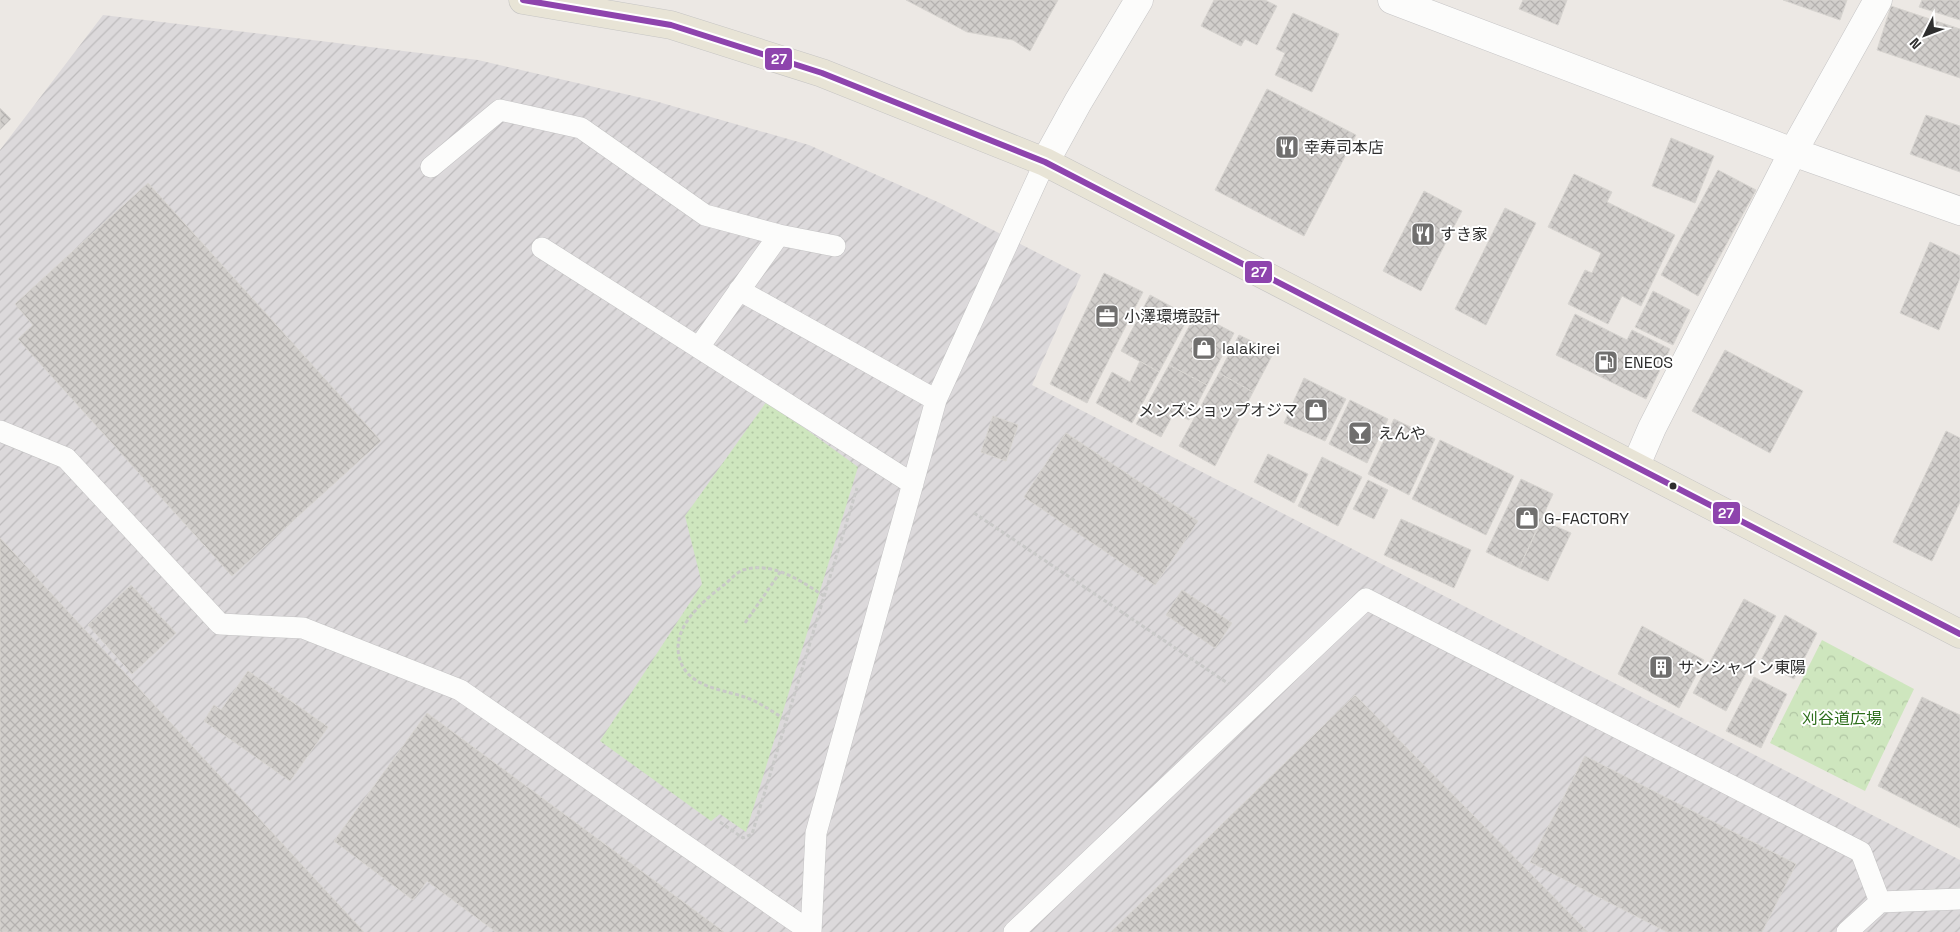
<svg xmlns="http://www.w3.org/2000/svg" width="1960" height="932" viewBox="0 0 1960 932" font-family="'Space Grotesk','Noto Sans JP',sans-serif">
	<defs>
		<pattern id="industrial-furrows" width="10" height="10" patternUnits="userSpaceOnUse" patternTransform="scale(1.25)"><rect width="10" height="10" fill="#dcd9db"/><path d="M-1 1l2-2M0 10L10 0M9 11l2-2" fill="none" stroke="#bdbbbc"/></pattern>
		<pattern id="park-crowns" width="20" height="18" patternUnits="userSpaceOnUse" patternTransform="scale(1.25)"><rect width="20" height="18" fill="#cee6be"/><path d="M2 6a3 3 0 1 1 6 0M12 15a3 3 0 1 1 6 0" fill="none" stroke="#b1c6a4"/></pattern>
		<pattern id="garden-dots" width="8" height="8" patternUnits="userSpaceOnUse" patternTransform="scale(1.25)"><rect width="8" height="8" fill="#cee6be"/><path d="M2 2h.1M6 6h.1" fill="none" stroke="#b1c6a4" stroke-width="1.8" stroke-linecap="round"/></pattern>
		<pattern id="building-cross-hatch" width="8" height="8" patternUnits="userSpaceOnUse" patternTransform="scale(1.25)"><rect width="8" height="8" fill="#d1cecb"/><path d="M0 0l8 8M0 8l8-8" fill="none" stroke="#b4b1af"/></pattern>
	</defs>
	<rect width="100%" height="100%" fill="#ece8e4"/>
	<!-- industrial -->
	<path fill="url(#industrial-furrows)" d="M103,15L478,60L655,101L809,145L940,203L1081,275L1032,385L1960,860V932H0V150Z"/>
	<!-- park -->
	<path fill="url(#park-crowns)" d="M1822,640L1914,689L1865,791L1770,743Z"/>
	<!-- garden -->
	<path fill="url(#garden-dots)" d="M767,401L858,467L746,832L720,814L711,821L600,741L702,584L685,516Z"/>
	<!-- building -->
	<path fill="url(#building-cross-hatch)" stroke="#d7d4d0" d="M906,0H1058L1030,51L1013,40L967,32Z
		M1214,0H1265L1277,6L1257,45L1245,39L1241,46L1201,26Z
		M1523,0H1567L1558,25L1519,9Z
		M1783,0H1847L1840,20Z
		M1922,0H1960V20L1919,7Z
		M1891,6L1960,29V78L1877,50Z
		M1293,13L1339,34L1312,92L1275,75L1285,53L1276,49Z
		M1267,89L1356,135L1304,236L1215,190Z
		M0,108L11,119L0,130Z
		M1926,115L1960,126V172L1910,154Z
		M1671,138L1714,156L1695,203L1652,186Z
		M1718,170L1756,190L1698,296L1661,275Z
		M1574,174L1612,192L1607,202L1675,235L1641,306L1622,296L1608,324L1568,304L1585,270L1592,273L1601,253L1548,227Z
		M148,183L381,441L232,576L18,339L33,325L15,304Z
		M1424,191L1462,211L1421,291L1383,271Z
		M1505,208L1536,223L1486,325L1455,309Z
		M1930,242L1960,256V278L1939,330L1900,313Z
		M1104,273L1143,292L1087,403L1050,384Z
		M1653,291L1690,310L1673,345L1635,327Z
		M1150,295L1189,316L1159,372L1121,351Z
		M1196,313L1234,333L1207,385L1169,365Z
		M1575,314L1627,340L1632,330L1670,349L1646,399L1556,355Z
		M1239,335L1274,352L1253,392L1219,373Z
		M1725,350L1803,391L1770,453L1692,411Z
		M1140,361L1159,372L1132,423L1096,403L1112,372L1130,382Z
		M1169,365L1207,385L1189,420L1174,413L1161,437L1136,424Z
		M1219,373L1253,392L1215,466L1179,446Z
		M1304,378L1346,399L1325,441L1284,423Z
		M1350,400L1388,419L1367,463L1329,444Z
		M993,416L1018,425L1006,461L981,452Z
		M1394,419L1435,439L1409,495L1368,474Z
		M1946,431L1960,438V502L1932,561L1893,542Z
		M1066,433L1198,521L1155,585L1024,497Z
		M1440,440L1514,476L1486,535L1412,499Z
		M1268,454L1308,474L1294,503L1254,482Z
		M1322,457L1362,477L1338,526L1298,506Z
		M1521,479L1553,494L1519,568L1486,552Z
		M1368,480L1388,490L1374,519L1353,509Z
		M1401,519L1471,550L1454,588L1384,555Z
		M1542,520L1571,533L1548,581L1519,568Z
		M0,538L364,932H0Z
		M131,585L176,633L132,674L88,625Z
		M1182,590L1232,623L1215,648L1166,615Z
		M1744,599L1776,616L1726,711L1693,693Z
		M1785,615L1817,633L1794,679L1760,662Z
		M1642,626L1704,660L1679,708L1618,674Z
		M248,671L328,727L290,781L204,721L214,705L221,710Z
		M1754,677L1787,694L1761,748L1726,731Z
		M1355,695L1588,932H1111Z
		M1922,697L1960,715V828L1878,786Z
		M427,713L724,932H496L427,881L413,900L334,841Z
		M1585,756L1796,864L1762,932H1667L1530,862Z"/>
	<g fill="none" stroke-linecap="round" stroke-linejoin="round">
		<!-- service casing -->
		<g stroke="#c5c4c5" stroke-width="22">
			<path id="service" d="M431,167L500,110L581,128L705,215L779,235L835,246
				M542,248L913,484
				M739,290L936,400
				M699,347L779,235
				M0,431L66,458L220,624L303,628L460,690L811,932
				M1880,902L1960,899
				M811,932L816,833L936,400L1045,162
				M1014,932L1366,599L1861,852L1880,902L1847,932"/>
		</g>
		<!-- minor casing -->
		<g stroke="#c5c4c5" stroke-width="29">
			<path id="minor" d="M1392,0L1793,152L1960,211
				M1636,465L1652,428L1793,152L1878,0"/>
		</g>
		<!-- tertiary casing -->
		<g stroke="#c5c4c5" stroke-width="29">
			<path id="tertiary" d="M1045,162L1078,102L1139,0"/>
		</g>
		<!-- primary casing -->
		<g stroke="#c6c5c4" stroke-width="29">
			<path id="primary" d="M523,0L671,25L822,73L1045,162L1960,634"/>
		</g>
		<!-- path -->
		<path stroke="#c9c9c8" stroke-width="3" stroke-dasharray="4 2.5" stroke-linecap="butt" d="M974,513L1229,684
			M745,623L781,571
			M785,719C774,713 764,705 752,700C731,690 694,690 682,665C666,631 702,602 725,584C730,580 737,572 743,570C773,561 801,581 824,596
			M720,822L743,838L752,834L857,488"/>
		<!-- service -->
		<use href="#service" stroke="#fcfcfb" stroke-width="21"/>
		<!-- minor -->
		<use href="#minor" stroke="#fcfcfb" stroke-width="28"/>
		<!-- tertiary -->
		<use href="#tertiary" stroke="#fcfcfb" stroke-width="28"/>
		<!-- primary -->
		<use href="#primary" stroke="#e8e4d6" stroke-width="28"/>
		<!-- bus-1 casing -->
		<g stroke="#fff" stroke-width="10">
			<path id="bus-1" d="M523,0L671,25L822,73L1045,162L1960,634"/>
		</g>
		<!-- bus-1 -->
		<use href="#bus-1" stroke="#8e44ad" stroke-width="6"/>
	</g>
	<!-- icons -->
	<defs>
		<g id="restaurant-square" transform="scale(1.25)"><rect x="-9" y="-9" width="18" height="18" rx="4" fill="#706f6e" stroke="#fff"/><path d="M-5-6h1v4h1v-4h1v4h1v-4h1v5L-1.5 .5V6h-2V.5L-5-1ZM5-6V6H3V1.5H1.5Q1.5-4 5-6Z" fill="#fff"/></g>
		<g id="office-square" transform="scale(1.25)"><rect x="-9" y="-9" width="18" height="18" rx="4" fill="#706f6e" stroke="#fff"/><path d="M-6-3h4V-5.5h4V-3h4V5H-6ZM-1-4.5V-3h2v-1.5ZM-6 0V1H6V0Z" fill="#fff"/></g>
		<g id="shop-square" transform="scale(1.25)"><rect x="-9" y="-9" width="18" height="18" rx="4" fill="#706f6e" stroke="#fff"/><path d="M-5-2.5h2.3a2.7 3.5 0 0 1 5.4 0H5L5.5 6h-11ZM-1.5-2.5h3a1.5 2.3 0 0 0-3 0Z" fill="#fff"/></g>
		<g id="fuel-square" transform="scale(1.25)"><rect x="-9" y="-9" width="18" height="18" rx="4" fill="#706f6e" stroke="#fff"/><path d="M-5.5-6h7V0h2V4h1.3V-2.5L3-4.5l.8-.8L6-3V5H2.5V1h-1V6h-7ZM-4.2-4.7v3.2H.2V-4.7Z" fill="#fff"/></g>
		<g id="bar-square" transform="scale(1.25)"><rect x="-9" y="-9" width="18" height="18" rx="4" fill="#706f6e" stroke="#fff"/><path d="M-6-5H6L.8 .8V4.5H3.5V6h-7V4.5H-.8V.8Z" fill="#fff"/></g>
		<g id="building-square" transform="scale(1.25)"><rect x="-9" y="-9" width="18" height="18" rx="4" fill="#706f6e" stroke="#fff"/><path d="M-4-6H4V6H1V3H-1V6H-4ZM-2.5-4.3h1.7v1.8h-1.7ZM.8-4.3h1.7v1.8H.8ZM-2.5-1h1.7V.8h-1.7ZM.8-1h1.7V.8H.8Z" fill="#fff"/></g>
	</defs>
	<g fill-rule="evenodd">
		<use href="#restaurant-square" x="1287" y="147"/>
		<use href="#restaurant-square" x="1423" y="234"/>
		<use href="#office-square" x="1107" y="316"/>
		<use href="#shop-square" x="1204" y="348"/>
		<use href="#fuel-square" x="1606" y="362"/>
		<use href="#shop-square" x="1316" y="410"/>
		<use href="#bar-square" x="1360" y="433"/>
		<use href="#shop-square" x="1527" y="518"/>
		<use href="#building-square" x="1661" y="667"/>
	</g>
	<!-- markers -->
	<circle fill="#2e2e2e" stroke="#fff" stroke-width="2" cx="1673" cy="486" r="4.5"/>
	<g text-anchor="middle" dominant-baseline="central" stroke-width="4" stroke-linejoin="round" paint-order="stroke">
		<!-- poi labels -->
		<g font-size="16" fill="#2e2e2e" stroke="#fff" text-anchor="start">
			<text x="1304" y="147">幸寿司本店</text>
			<text x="1440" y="234">すき家</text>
			<text x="1124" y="316">小澤環境設計</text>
			<text x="1222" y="348">lalakirei</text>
			<text x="1624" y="362">ENEOS</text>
			<text x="1298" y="410" text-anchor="end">メンズショップオジマ</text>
			<text x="1378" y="433">えんや</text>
			<text x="1544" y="518">G-FACTORY</text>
			<text x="1678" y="667">サンシャイン東陽</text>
		</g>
		<!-- park labels -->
		<g font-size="16" fill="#2c6e1b" stroke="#fff">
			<text x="1842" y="718">刈谷道広場</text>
		</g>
	</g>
	<g stroke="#fff" stroke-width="2">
		<rect x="764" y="47" width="29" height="24" rx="5" fill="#8e44ad"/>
		<rect x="1244" y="260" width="29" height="24" rx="5" fill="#8e44ad"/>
		<rect x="1712" y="501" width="29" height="24" rx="5" fill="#8e44ad"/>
	</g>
	<g font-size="14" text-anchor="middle" font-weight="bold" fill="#fff">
		<text x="779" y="64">27</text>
		<text x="1259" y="277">27</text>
		<text x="1726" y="518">27</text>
	</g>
	<!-- north arrow -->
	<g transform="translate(1925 35) rotate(228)" stroke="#ffffff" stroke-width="4" paint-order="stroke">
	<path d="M0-4L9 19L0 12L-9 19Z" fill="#2e2e2e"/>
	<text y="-8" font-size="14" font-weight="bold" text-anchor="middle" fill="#2e2e2e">N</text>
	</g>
</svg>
